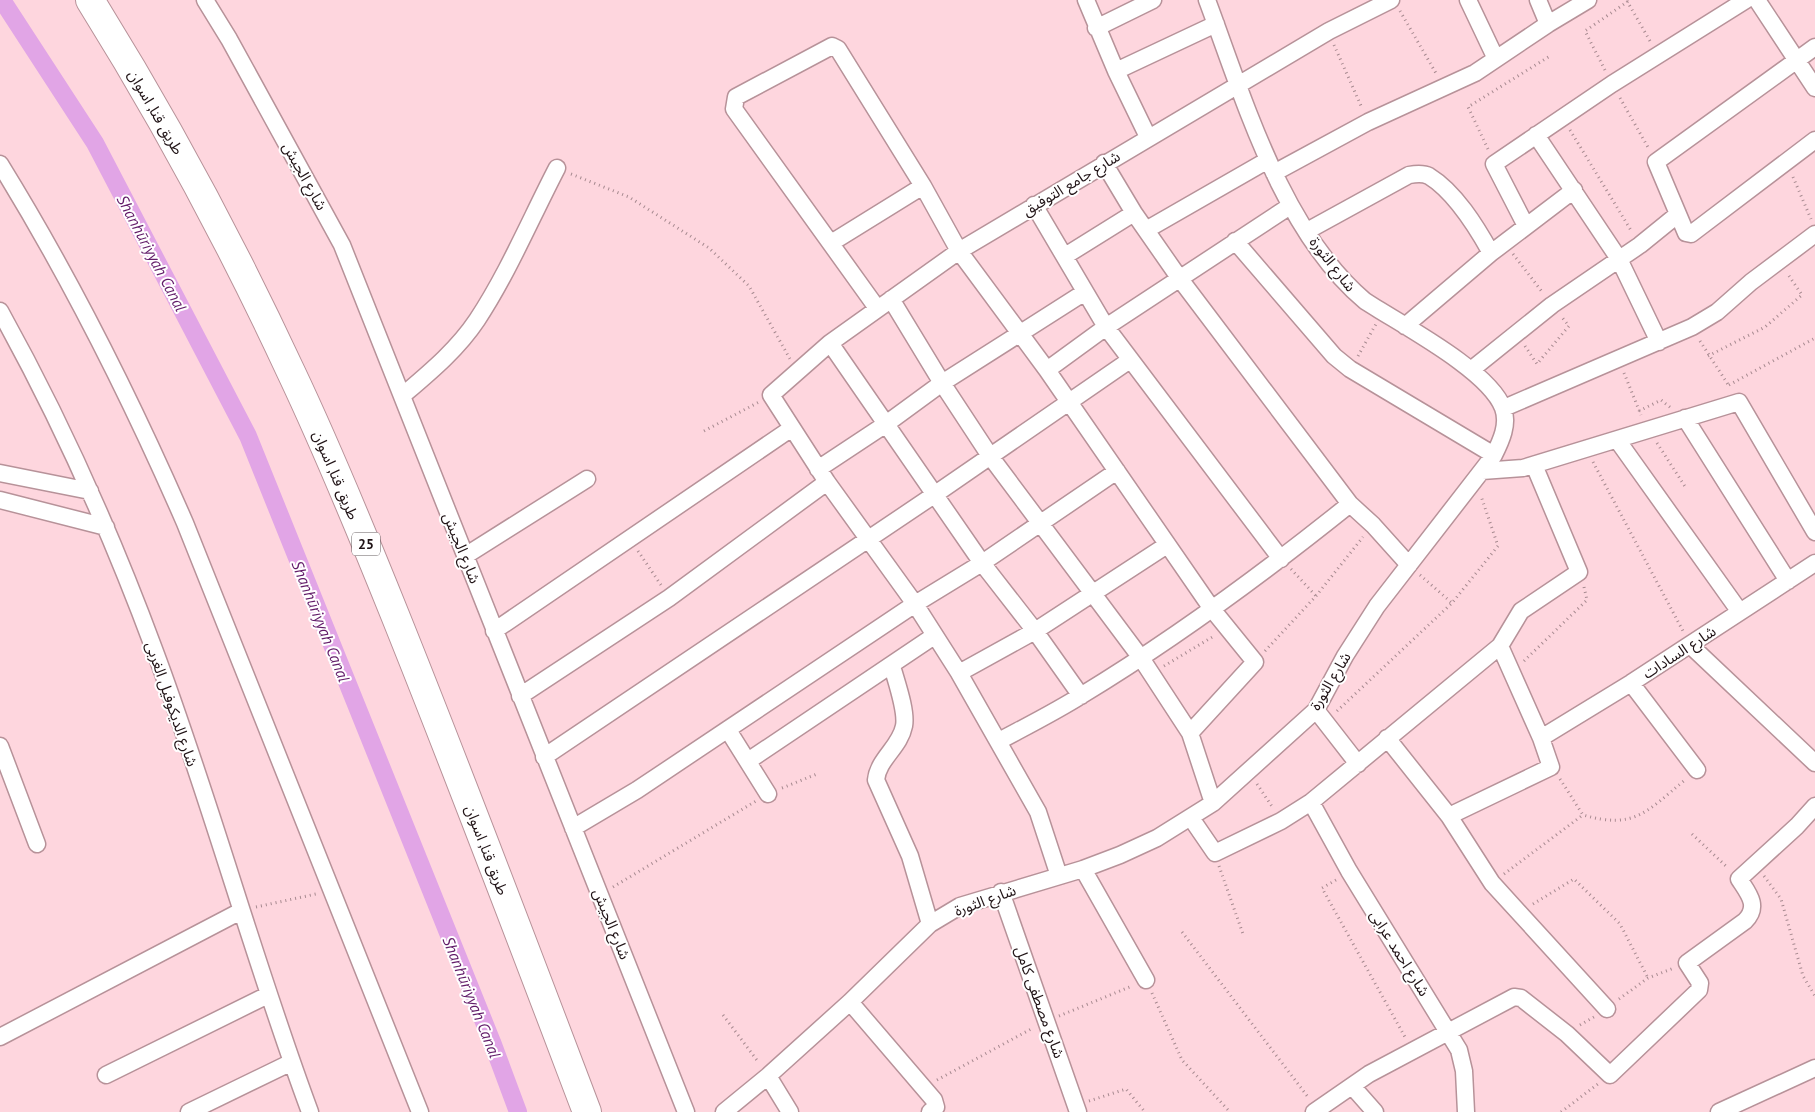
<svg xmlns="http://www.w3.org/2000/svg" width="1815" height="1112" viewBox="0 0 1815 1112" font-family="'PT Sans','Noto Sans Arabic',sans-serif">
	<rect width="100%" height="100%" fill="#fed6de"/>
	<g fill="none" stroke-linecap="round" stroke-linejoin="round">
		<!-- canal -->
		<path stroke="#e1a5e6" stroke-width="18" d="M2,0L95,143L248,436L492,1042L518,1112"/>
		<!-- street casing -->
		<g stroke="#b79299" stroke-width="19">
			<path id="street" d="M205,0L229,39L342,245L686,1112
				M1086,0L1116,71L1148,137
				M1468,0L1496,59
				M1538,0L1548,24
				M1757,0L1815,88
				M1096,28L1153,0
				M1815,47L1656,162L1686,233L1691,234L1815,140
				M1116,71L1216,24
				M1536,135L1619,259L1659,342
				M1104,163L1134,213
				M0,164C71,279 131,399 185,523L420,1112
				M1274,173L1368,122L1475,73L1548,24L1588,0
				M1034,205L1106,327L1281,559
				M1526,226L1494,164L1612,84L1746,0
				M1146,230L1268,160
				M1307,231L1409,175C1415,174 1423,173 1429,176C1455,192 1476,226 1491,253
				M1235,241L1334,356L1350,369L1494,455
				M831,243L923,186
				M1065,256L1134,213L1180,279L1350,504L1373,525L1409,565
				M891,299L942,383L990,456L1141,658L1190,733L1213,803
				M877,308L734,109L736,97L832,46L838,49L923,186L959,251L1047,370L1212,609L1255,662L1190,733
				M0,311C60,419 111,533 154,649C211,801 253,959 310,1112
				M1405,326L1491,253L1574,190
				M830,343L982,563L1035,631L1081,696
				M1047,370L1106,327L1290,206
				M1471,370L1552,305L1640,245L1677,215
				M402,396C429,373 457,350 477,320C508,273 531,218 557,168
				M1504,408L1692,327L1717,312L1751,282L1815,234
				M1685,418L1788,581
				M1618,441L1740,612
				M818,469L886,424L942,383L1085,292
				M1482,471L1523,468L1739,402L1815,532
				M0,473L90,491
				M0,500L106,527
				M465,556L587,479
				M494,631L792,428
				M1690,645L1815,763
				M892,666C896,681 907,711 904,726C900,747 878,759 876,780L910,856L930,924
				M959,673L1035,631L1167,545
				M1631,683L1697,770
				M520,696L669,598L827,482
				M1316,710L1358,764
				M728,730L768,794
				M1387,738L1449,816L1492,883L1607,1009
				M1541,738L1631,683L1815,563
				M999,741C1027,726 1055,712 1082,695C1176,638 1264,573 1350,504
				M0,746L37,844
				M544,757L934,495L1130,360
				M748,761L934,636
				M1311,802L1349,871L1459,1050L1464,1071L1466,1112
				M1449,816L1551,767L1541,738L1500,646
				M1191,818L1215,853L1281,821L1311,802L1500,646L1521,611L1579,572L1534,465
				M573,828L637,790L915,604L982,563L1117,471
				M1083,869L1146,980
				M1059,876L1038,812L959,673L915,604L827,482L771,395L830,343L959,251L1329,31L1391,0
				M1001,892L1078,1112
				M850,1002L934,1100L936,1107L930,1112
				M0,1037L241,911
				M106,1075L268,995
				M768,1076L790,1112
				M1352,1086L1375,1112
				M189,1112L292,1062
				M724,1112L768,1076L850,1002L930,924L960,906L1083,869L1120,855L1157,838L1213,803L1316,710L1345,656L1377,606L1494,455C1501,441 1509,424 1503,408C1489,370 1400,324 1365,301C1282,231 1244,99 1207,0
				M1314,1112L1369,1074L1514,997L1521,998L1567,1034L1610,1075L1699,990L1700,983L1687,963L1745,921C1760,906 1748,893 1739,879L1797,826L1815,806
				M1719,1112L1815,1068"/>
		</g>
		<!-- highway casing -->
		<g stroke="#b79299" stroke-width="30">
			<path id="highway" d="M90,0C165,120 232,245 291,372C329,452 362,533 395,615C461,779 524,946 587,1112"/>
		</g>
		<!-- path -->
		<path stroke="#a78a90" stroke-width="3" stroke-dasharray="1 4" stroke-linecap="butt" d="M1627,1L1650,41
			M1400,11L1437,75
			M1334,45L1362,108
			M1605,70L1585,31L1630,0
			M1620,98L1649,149
			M1570,130L1632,232
			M1488,149L1468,107L1550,56
			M571,174L629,197L709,248L749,286L790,359
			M1793,177L1811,219
			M1513,254L1543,293
			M1700,341L1729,386
			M1525,346L1537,364L1569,326L1561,316
			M1358,356L1376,324
			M1708,356L1765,327L1802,295L1787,273
			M1624,373L1641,415
			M1729,385L1815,338
			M1639,411L1661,400L1671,408
			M704,431L759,402
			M1657,443L1686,488
			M1593,462L1683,631
			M638,551L661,585
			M1291,569L1316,596
			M1420,575L1452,603
			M1265,651L1316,596L1363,537
			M1524,661L1587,600L1584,587
			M1164,666L1214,636
			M1337,711L1452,603L1498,546L1481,496
			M1560,779L1583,815C1635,830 1647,811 1685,780
			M1257,784L1273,808
			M782,788L817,774
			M1692,834L1728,868
			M1219,866L1243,934
			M1504,874L1583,815
			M1764,876L1781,899L1803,976L1815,996
			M1336,880L1322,888L1405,1037
			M613,887L756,801
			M1533,904L1574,879L1620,924L1648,978
			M256,907L316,894
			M1182,932L1308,1097
			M1152,993L1182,1060L1230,1112
			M1619,999L1648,978L1674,968
			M723,1015L759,1063
			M1059,1016L1132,986
			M1580,1025L1594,1017
			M937,1080L1033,1028
			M1089,1101L1126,1089L1145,1112
			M1561,1112L1598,1084"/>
		<!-- street -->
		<use href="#street" stroke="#fff" stroke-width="16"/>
		<!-- highway -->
		<use href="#highway" stroke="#fff" stroke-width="28"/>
	</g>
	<g text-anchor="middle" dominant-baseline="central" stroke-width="4" stroke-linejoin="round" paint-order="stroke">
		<!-- shield labels -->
		<rect fill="#fff" stroke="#635a5c" stroke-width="1" x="352" y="532.5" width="28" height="23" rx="4"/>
		<g font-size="14" font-weight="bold" fill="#201316">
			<text x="366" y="544">25</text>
		</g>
		<!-- street labels -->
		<g font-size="15" fill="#201316" stroke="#fff">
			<text transform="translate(156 112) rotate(60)">طريق قنا, اسوان</text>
			<text transform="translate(305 176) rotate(61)">شارع الجيش</text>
			<text transform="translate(1071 183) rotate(-31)">شارع جامع التوفيق</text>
			<text transform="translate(1333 264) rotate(52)">شارع الثورة</text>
			<text transform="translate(336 475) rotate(67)">طريق قنا, اسوان</text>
			<text transform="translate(462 548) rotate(68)">شارع الجيش</text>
			<text transform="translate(1679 652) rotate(-33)">شارع السادات</text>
			<text transform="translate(1330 681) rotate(-59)">شارع الثورة</text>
			<text transform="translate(172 704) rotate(71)">شارع الديكوفيل الغربى</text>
			<text transform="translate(487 850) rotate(69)">طريق قنا, اسوان</text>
			<text transform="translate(985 900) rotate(-20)">شارع الثورة</text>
			<text transform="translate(612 924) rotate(68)">شارع الجيش</text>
			<text transform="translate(1400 953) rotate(58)">شارع احمد عرابى</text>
			<text transform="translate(1040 1002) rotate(70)">شارع مصطفى كامل</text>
		</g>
		<!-- water labels -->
		<g font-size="16" font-style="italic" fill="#621c69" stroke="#fff">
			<text transform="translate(152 253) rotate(62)">Shanhūriyyah Canal</text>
			<text transform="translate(321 621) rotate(68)">Shanhūriyyah Canal</text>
			<text transform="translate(472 997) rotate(68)">Shanhūriyyah Canal</text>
		</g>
	</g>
</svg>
